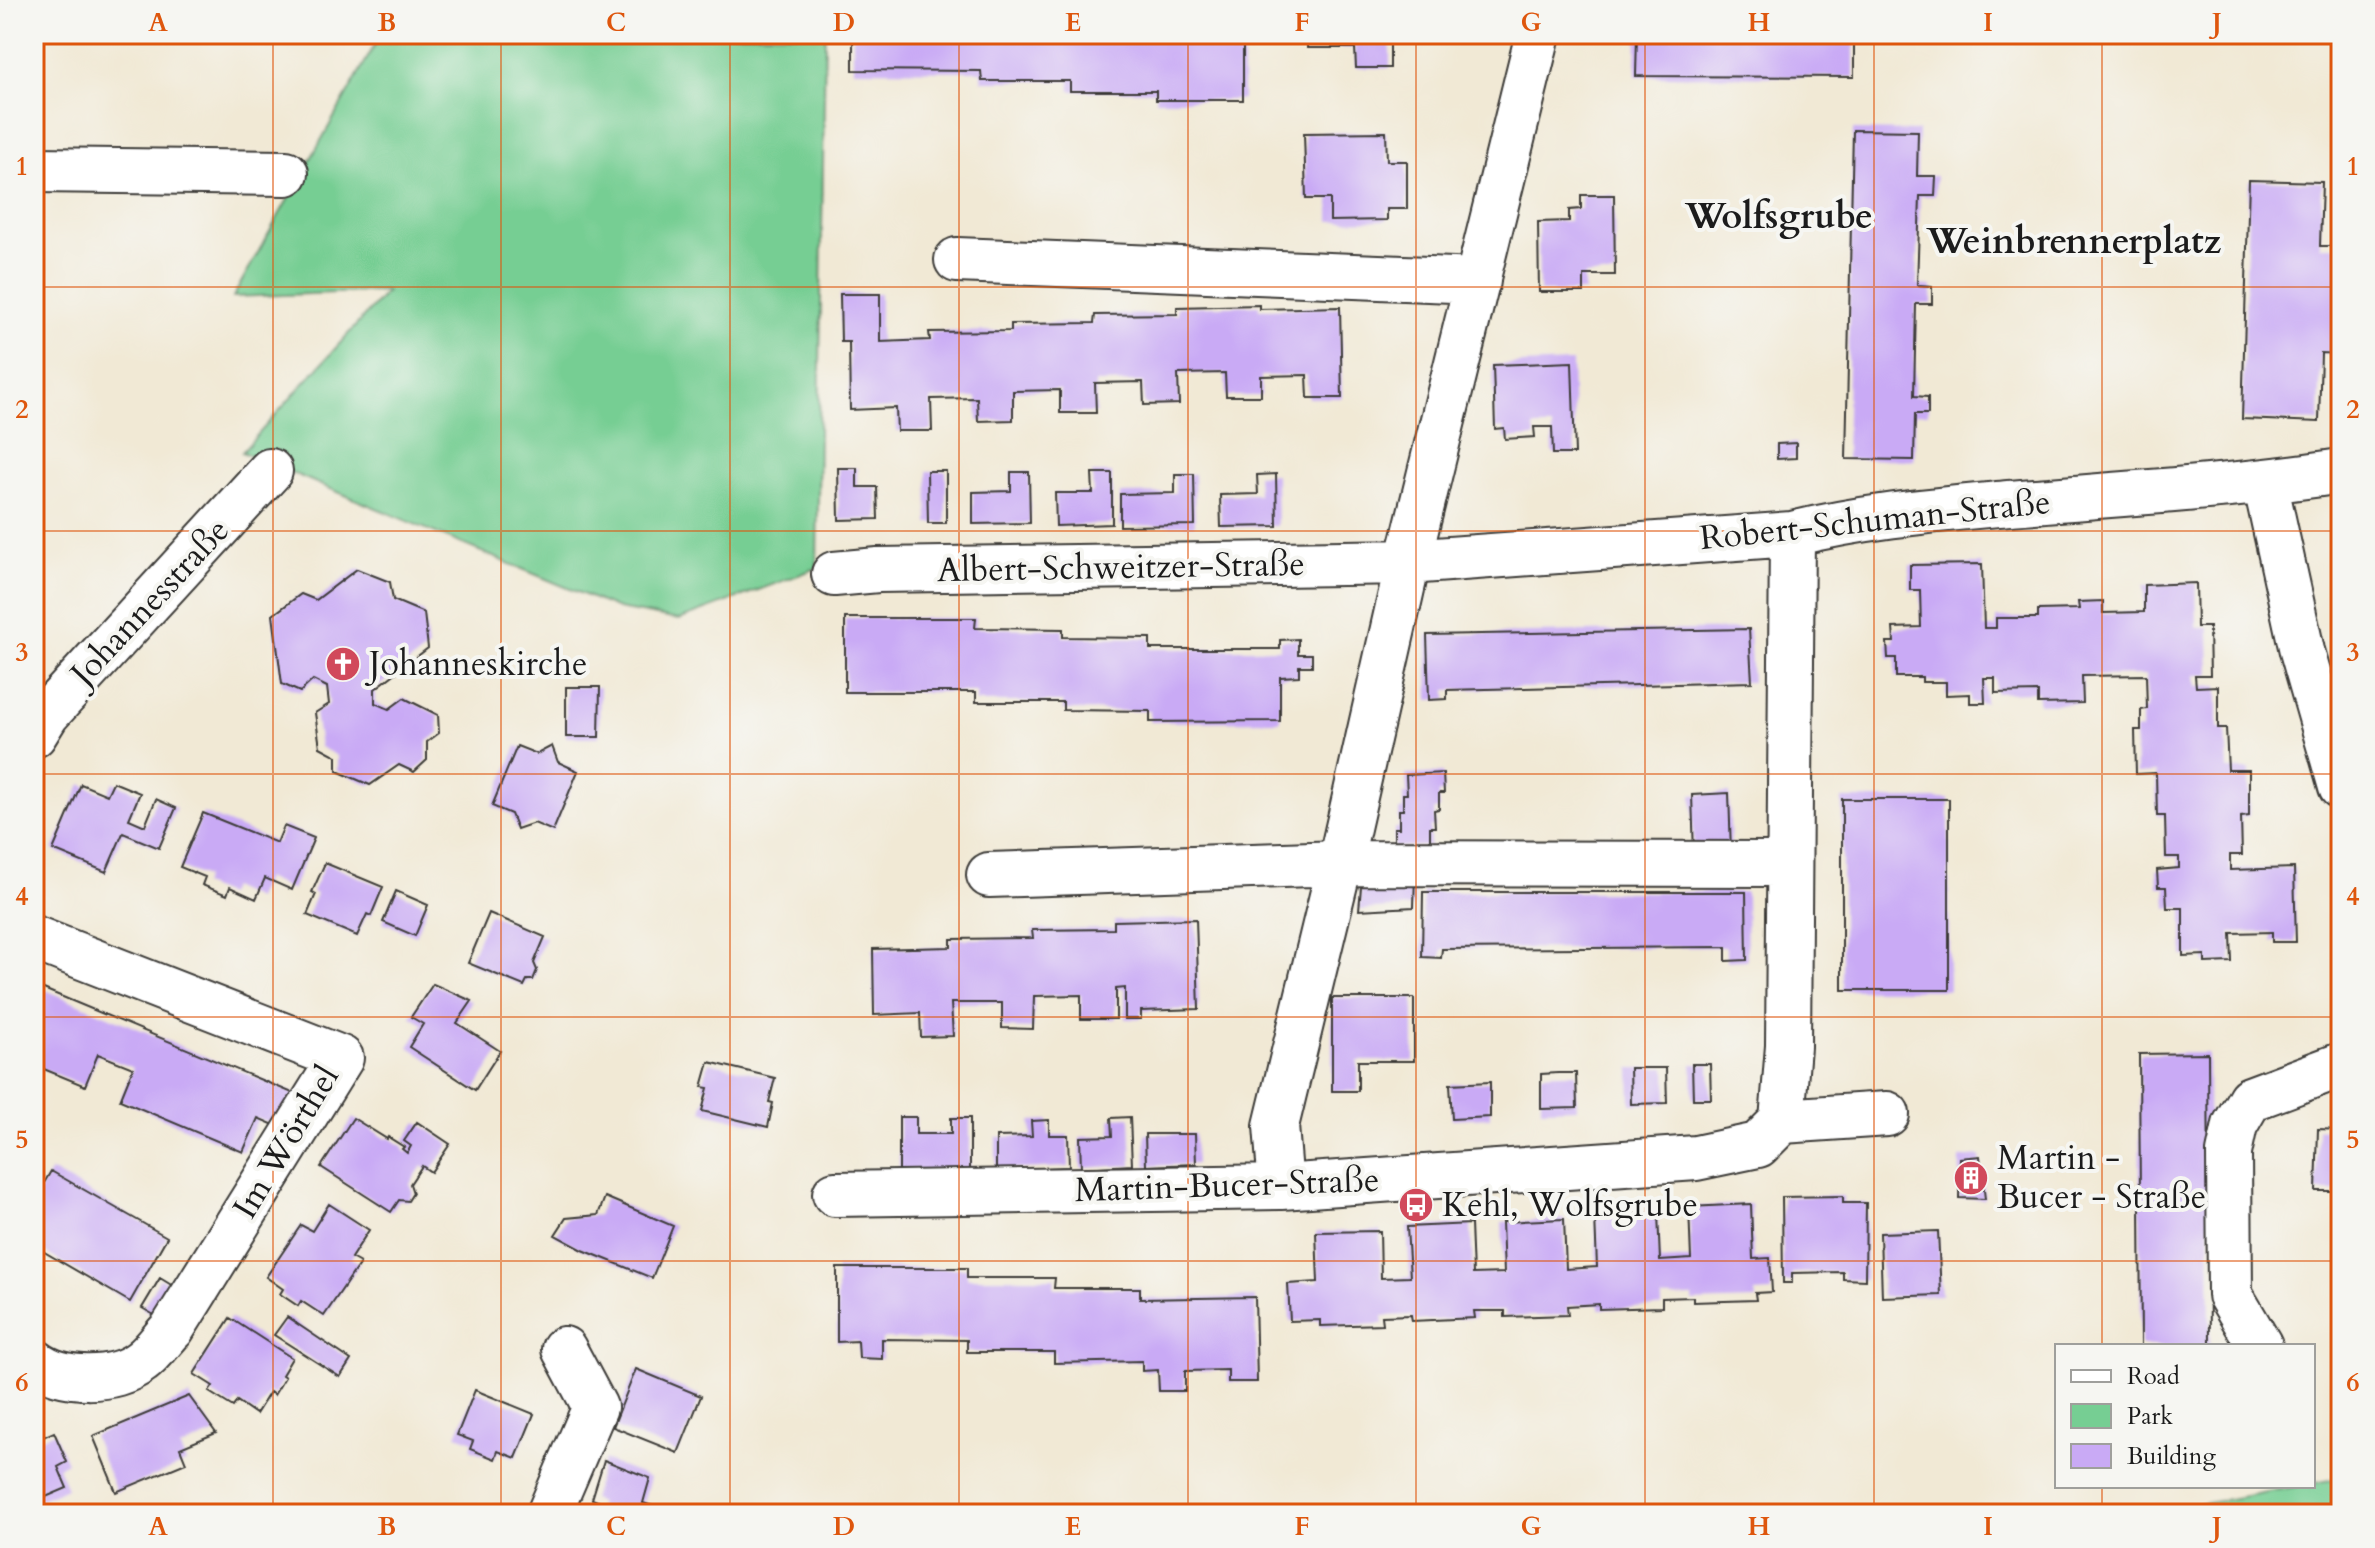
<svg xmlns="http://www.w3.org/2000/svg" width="2375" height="1548" viewBox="0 0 2375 1548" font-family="Cardo,serif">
	<rect width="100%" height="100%" fill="#f6f6f2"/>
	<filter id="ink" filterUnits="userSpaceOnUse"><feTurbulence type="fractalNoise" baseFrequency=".0125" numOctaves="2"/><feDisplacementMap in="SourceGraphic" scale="16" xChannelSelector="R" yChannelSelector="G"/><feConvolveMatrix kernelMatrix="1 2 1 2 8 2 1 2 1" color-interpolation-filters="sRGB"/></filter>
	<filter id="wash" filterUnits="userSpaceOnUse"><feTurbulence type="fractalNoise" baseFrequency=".006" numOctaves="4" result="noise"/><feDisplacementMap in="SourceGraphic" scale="32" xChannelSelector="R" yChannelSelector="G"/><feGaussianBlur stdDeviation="1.8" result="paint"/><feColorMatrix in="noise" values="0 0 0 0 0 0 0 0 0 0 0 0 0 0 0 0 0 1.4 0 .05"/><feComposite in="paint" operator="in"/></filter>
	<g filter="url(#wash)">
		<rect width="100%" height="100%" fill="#f1e9d5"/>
		<!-- green -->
		<path fill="#76ce93" stroke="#497558" stroke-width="2" d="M381,34H825L817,568L679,620L618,609L242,452L387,291L233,297Z
			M2341,1478V1514H2149L2299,1486H2313V1483Z"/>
		<g id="blocks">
			<!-- building -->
			<path fill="#c9aaf5" d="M853,34H1243V100H1156V91H1070V81H982L981,71L853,70Z
				M1307,34H1390V68H1356L1355,48H1307Z
				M1637,34H1854V77L1636,76Z
				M1853,130L1918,131L1917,176H1936L1935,196H1920L1917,285L1932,286V304H1916L1914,396L1928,397V414H1915L1914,460L1846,459Z
				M1386,132L1387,161H1407V209H1387V220L1330,221V199H1306L1304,133Z
				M2249,180L2322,182L2320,246H2341V354L2321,353L2319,422L2242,419Z
				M1581,195H1614L1615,275H1584V292H1539L1538,222L1569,221V210L1581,209Z
				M840,294H880V342L930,340L929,332L1011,331V324L1094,323L1095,315L1177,314V307L1259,305V309L1340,307L1342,398H1308L1307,375L1261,376V396H1226L1225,373L1178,374L1179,404L1144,405L1143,382L1095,383L1096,413H1060V390L1013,391V420L978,421L977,398L931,399L932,431H897L896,408L850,410L849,342H841Z
				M1572,362L1575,454H1553L1552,427H1534L1535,437L1505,439L1504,428L1495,429L1493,365Z
				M1796,443V458L1777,459V444Z
				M838,468H857V487H877L878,519L839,520Z
				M927,471H946V523H928Z
				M1011,472H1029L1030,523L973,524V492L1011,491Z
				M1092,473H1112V524L1056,526L1055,493H1093Z
				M1175,474H1194L1195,525L1120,526V494L1175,493Z
				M1276,474L1277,526L1221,527L1220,495L1258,494L1257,475Z
				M1982,564L1984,628H1996V618H2038V610L2079,609L2078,602L2103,601V613L2144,612V585L2196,583L2197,627H2209L2210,675H2195L2196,687L2218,686V728H2226L2228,770H2249V816L2241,817L2242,855H2230V870L2294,868L2296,942H2272V932L2231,933L2232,962L2205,963V955L2183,956V908H2167L2166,887H2158L2157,870L2179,868V857H2166L2165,816H2157L2156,773L2136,774L2135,730H2141V710L2147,709L2146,675L2082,676L2083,703L2038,704V692L1995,693V678H1984L1985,703H1970V694L1946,695V682H1922V677H1896V658H1888L1887,642H1894L1893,628L1921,627L1920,590H1910V565Z
				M357,569L390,582L393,600L424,613L428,648L375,689V703L389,709L404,698L438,715L439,733L427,742V760L414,772L399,765L370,785L337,771V756L320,747L315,713L329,704L327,687L313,680L300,692L282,684L273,615L301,594L316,600Z
				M845,618H976L975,628L1063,629V637L1150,638V649H1280V640L1298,639V654H1312V666H1299V676L1280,677V721L1150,722V711L1063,710V702H976V692H845Z
				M1749,629L1752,682L1447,690V699L1429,700L1427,635Z
				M566,687H600L599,737H566Z
				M517,746L537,754L552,746L558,762L578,771L553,831L534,823L517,829L511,814L492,806Z
				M1443,773L1444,793H1439V809L1434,810L1435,827H1430V846L1394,847V828H1399V810H1403V794H1407L1406,775Z
				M113,782L140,793L129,819L145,826L156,799L176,808L159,848L123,833L106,872L53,850L81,784L107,795Z
				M1729,793L1731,852L1694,854L1692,795Z
				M1842,799H1949V990H1842Z
				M203,813L277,843L284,826L314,838L292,890L265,878L256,899L230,887L227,895L202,885L205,877L180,867Z
				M325,863L383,887L371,916L367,914L357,936L307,915L316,894L312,892Z
				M1415,874L1414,907L1359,910L1362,875Z
				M396,891L428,905L415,936L383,922Z
				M1423,892H1746L1747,960L1726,961V947L1442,949L1441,958L1422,957Z
				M489,913L545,937L534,963L537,970L533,980H527L524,986L468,963Z
				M1196,919L1199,1009L1141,1011V1019H1125V988L1116,989V1019H1081V995L1034,996L1033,1029L1002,1028V1003H951L953,1036L921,1037L920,1013L874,1015L873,949L951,947V939L1033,938L1032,930L1114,929V921Z
				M433,984L472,1001L457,1023L500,1051L475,1090L409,1047L423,1024L411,1017Z
				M34,985L295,1094L281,1128L258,1118L243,1152L120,1100L133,1068L98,1054L85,1086L34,1065Z
				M1332,998H1414V1061H1358V1091H1332Z
				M2208,1053L2210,1346H2141L2139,1054Z
				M709,1062L775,1078L769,1102L773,1103L768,1127L702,1111L708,1088L702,1087Z
				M1692,1064H1710L1711,1099H1693Z
				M1630,1068H1666L1667,1103L1631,1104Z
				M1558,1073H1576L1577,1108L1541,1109V1074Z
				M1490,1082V1117L1452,1119L1450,1084Z
				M899,1117H916V1134H951V1118H970V1171L899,1172Z
				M1130,1117L1132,1165L1081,1168L1080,1137L1112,1136L1111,1118Z
				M353,1118L387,1139L388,1137L404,1147L402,1149L407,1153L411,1146L404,1141L417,1122L450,1144L431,1172L422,1166L410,1184L413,1193L408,1201L399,1200L391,1212L321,1167Z
				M1049,1120V1135H1068L1069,1167L996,1170V1137L1032,1136L1031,1121Z
				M2318,1129L2341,1130V1191H2316Z
				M1145,1134H1195L1196,1164L1146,1166Z
				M1980,1156L1985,1199L1959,1198L1960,1158Z
				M51,1171L167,1237L130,1302L34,1246V1200Z
				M1843,1196V1203H1866L1865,1280L1843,1279V1272L1792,1273V1283H1783L1782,1197Z
				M605,1197L673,1226L652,1278L583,1250L555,1235L566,1218L598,1215Z
				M329,1204L369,1230L351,1258L360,1263L324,1316L301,1301L298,1306L280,1294L283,1289L266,1277L301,1225L312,1231Z
				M1751,1204L1753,1259L1770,1258L1772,1292L1755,1293L1756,1300L1693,1302V1297L1662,1298V1307L1599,1309V1304L1567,1306L1568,1315L1505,1317V1311H1474L1475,1318L1412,1321L1411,1315L1382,1316L1383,1324L1320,1326V1320L1290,1321L1288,1284L1318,1282L1316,1232L1380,1231L1381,1278L1410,1277L1407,1227L1471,1224L1473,1274L1504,1273L1502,1222L1564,1219L1566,1269L1597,1267L1595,1216L1658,1213L1660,1261L1691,1259L1689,1207Z
				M1938,1231L1941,1295L1882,1297L1880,1233Z
				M837,1268H967V1278H1055L1054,1288H1140V1299L1255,1297L1257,1382H1228V1370L1185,1371V1391H1159L1158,1370L1142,1371V1361L1054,1363V1352H967V1340L882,1339V1359L859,1358L858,1341L837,1342Z
				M160,1278L173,1286L156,1316L142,1308Z
				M287,1317L351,1360L340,1377L274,1335Z
				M230,1318L292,1358L282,1375L285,1377L274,1395L270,1392L256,1414L237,1401L233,1407L209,1392L213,1386L194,1374Z
				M636,1369L701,1396L678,1453L613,1427Z
				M475,1390L534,1414L516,1458L498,1451L495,1459L470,1449L473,1441L457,1435Z
				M189,1396L216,1433L180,1448L186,1463L116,1492L93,1436Z
				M54,1432L67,1462L58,1467L67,1488L34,1502V1441Z
				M604,1460L650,1478L643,1503L677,1514H596L600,1502L592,1499Z"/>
		</g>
	</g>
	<g filter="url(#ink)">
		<use href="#blocks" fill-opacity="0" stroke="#3c3b38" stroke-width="2"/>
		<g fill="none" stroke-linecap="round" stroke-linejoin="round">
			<!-- minor casing -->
			<g stroke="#3c3b38" stroke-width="48">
				<path id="minor" d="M34,170L286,173
					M957,260L1478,281
					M2265,482L2302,651L2341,787
					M834,574L878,570L1408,562L1792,534C1863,516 1936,510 2009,503C2119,494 2231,488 2341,471
					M34,735L47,714L270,471
					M989,875L1340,863L1789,864
					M34,938L341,1058L172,1329C162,1339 153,1353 142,1361C114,1383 61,1382 34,1361
					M1782,1121L1887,1114
					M1281,1187L1276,1126L1340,863L1408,562L1538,34
					M835,1194L1281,1187L1696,1158L1758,1145L1782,1121L1788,1046L1792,534
					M2260,1346L2230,1295L2229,1153L2235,1125L2250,1099L2341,1065
					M549,1514L595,1407L564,1349"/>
			</g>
			<!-- minor -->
			<use href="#minor" stroke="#fff" stroke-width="44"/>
		</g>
	</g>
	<!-- grid -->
	<path fill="none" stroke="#de560d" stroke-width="2" stroke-opacity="0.55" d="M273,34V1514M501,34V1514M730,34V1514M959,34V1514M1188,34V1514M1416,34V1514M1645,34V1514M1874,34V1514M2102,34V1346M34,287H2341M34,531H2341M34,774H2341M34,1017H2341M34,1261H2341M2102,1486V1514"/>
	<!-- icons -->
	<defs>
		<g id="church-disc" transform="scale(1.8)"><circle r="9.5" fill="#d1495b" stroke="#f6f6f2"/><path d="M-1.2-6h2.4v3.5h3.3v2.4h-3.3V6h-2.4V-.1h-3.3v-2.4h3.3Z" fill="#fff"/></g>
		<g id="building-disc" transform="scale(1.8)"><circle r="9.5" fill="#d1495b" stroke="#f6f6f2"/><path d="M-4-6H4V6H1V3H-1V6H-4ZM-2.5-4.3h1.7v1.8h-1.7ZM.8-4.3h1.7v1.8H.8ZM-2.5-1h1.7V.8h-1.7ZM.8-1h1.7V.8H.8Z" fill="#fff"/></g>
		<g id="bus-disc" transform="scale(1.8)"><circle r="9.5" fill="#d1495b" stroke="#f6f6f2"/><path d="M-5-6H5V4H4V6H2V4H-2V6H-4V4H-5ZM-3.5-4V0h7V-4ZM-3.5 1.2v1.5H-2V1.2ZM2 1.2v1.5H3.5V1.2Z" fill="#fff"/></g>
	</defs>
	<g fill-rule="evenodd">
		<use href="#church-disc" x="343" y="664"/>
		<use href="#building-disc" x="1971" y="1178"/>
		<use href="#bus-disc" x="1416" y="1205"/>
	</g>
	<g text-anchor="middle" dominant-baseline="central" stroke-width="8" stroke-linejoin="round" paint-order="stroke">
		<!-- street labels -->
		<g font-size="34" fill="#1c1c1c" stroke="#f6f6f2">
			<text transform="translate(1875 520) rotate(-6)">Robert-Schuman-Straße</text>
			<text transform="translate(1121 567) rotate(-1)">Albert-Schweitzer-Straße</text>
			<text transform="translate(150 602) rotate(-47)">Johannesstraße</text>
			<text transform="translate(286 1142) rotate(-59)">Im Wörthel</text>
			<text transform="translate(1227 1185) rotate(-2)">Martin-Bucer-Straße</text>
		</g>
		<!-- poi labels -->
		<g font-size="34" fill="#1c1c1c" stroke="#f6f6f2" text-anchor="start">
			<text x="369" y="664">Johanneskirche</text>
			<text x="1997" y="1158">Martin -<tspan x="1997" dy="39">Bucer - Straße</tspan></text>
			<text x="1442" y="1205">Kehl, Wolfsgrube</text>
		</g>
		<!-- neighbourhood labels -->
		<g font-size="36" font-weight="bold" fill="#1c1c1c" stroke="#f6f6f2">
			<text x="1779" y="216">Wolfsgrube</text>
			<text x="2074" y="241">Weinbrennerplatz</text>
		</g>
	</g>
	<!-- margin -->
	<rect width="2375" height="1548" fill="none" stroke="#f6f6f2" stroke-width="88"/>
	<!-- legend -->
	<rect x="2055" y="1344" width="260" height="144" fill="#f6f6f2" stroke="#9f9f9c" stroke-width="2"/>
	<rect x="2071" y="1370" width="40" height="12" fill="#ffffff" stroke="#9f9f9c" stroke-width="2"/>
	<text x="2127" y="1384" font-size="24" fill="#1c1c1c">Road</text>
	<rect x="2071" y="1404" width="40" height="24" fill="#76ce93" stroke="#9f9f9c" stroke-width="2"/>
	<text x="2127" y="1424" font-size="24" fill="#1c1c1c">Park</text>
	<rect x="2071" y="1444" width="40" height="24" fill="#c9aaf5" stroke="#9f9f9c" stroke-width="2"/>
	<text x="2127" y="1464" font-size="24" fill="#1c1c1c">Building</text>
	<rect x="44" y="44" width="2287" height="1460" fill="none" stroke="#de560d" stroke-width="3"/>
	<g font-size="26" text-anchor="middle" font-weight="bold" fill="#de560d">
		<text x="158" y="31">A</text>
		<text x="387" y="31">B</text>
		<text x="616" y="31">C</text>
		<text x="844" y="31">D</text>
		<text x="1073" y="31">E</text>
		<text x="1302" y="31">F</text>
		<text x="1531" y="31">G</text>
		<text x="1759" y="31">H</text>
		<text x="1988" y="31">I</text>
		<text x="2217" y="31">J</text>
		<text x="22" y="175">1</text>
		<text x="2353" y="175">1</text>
		<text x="22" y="418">2</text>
		<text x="2353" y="418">2</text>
		<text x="22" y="661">3</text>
		<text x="2353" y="661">3</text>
		<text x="22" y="905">4</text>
		<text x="2353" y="905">4</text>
		<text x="22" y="1148">5</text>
		<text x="2353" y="1148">5</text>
		<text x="22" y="1391">6</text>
		<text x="2353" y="1391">6</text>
		<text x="158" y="1535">A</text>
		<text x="387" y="1535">B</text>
		<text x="616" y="1535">C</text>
		<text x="844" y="1535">D</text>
		<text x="1073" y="1535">E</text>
		<text x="1302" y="1535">F</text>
		<text x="1531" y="1535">G</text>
		<text x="1759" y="1535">H</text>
		<text x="1988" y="1535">I</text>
		<text x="2217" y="1535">J</text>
	</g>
</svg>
